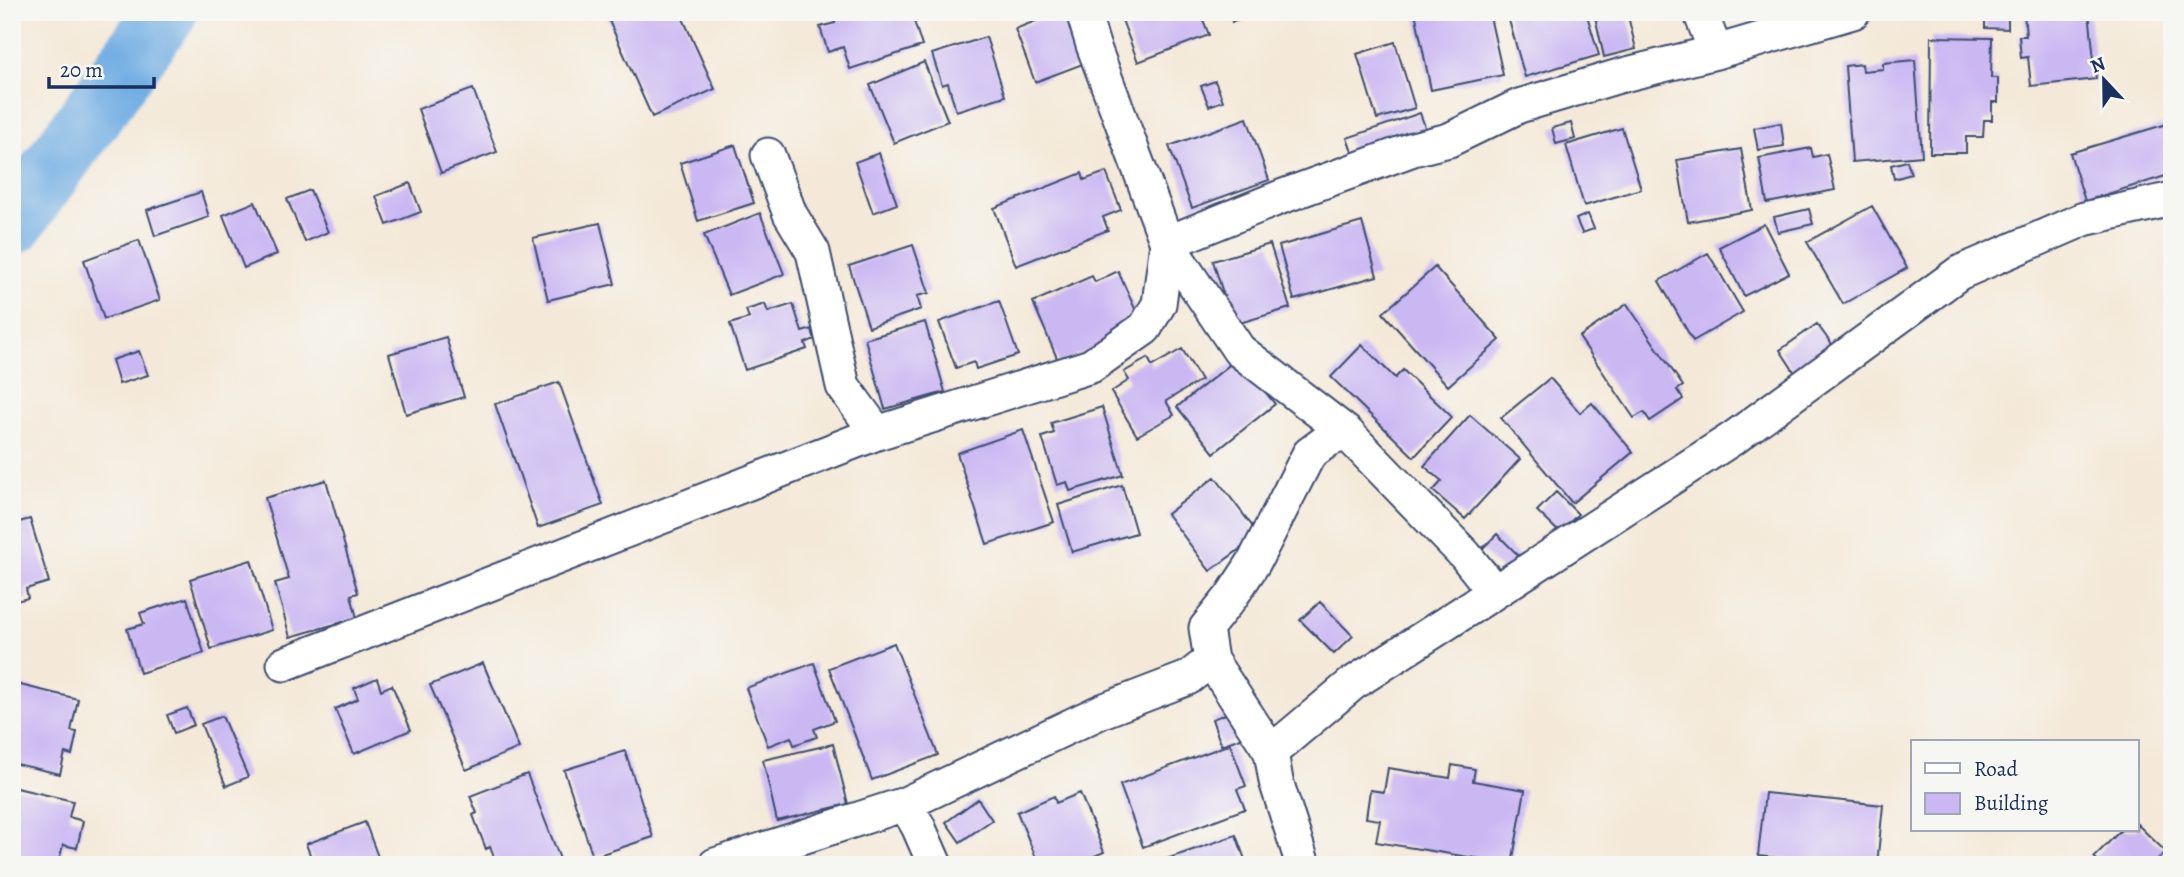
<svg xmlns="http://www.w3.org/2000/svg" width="2184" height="877" viewBox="0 0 2184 877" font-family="Alegreya,serif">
	<rect width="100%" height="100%" fill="#f6f6f2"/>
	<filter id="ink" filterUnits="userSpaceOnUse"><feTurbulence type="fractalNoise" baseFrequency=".0143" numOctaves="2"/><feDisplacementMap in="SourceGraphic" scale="14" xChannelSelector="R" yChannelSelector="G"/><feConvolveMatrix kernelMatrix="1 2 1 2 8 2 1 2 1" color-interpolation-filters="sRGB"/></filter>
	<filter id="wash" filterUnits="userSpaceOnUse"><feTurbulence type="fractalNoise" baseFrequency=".00686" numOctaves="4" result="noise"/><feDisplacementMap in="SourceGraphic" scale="28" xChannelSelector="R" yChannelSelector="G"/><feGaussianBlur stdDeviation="1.57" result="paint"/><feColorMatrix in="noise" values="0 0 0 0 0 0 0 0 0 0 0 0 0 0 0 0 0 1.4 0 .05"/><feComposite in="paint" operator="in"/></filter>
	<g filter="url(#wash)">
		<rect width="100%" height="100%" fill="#f4e9d8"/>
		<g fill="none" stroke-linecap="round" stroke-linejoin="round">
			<!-- river -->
			<path stroke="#72aee3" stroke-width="63" d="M12,224L166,12"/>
		</g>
		<g id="blocks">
			<!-- building -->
			<path fill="#cab8f3" d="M605,12H680L715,89L652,117Z
				M832,12H911L922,46L850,69L843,47L828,52L820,27L835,23Z
				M1059,12H1078L1096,59L1035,82L1015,29Z
				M1119,12H1200L1209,35L1138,62Z
				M1230,12H1265V13L1232,22Z
				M1415,12H1489L1503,75L1431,90Z
				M1586,12L1599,55L1525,77L1507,13Z
				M1594,12H1627L1636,49L1604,57Z
				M1985,12H2008V29L1985,28Z
				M2024,12H2089L2096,79L2031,86L2028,57L2021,58L2019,36H2026Z
				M986,37L1005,96L956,111L948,83L942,85L932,54Z
				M1931,37L1992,38L1991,78H1998V102H1992V120H1984L1983,137H1966V153H1930Z
				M1395,42L1415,108L1377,119L1357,54Z
				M1915,60L1922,156L1852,162L1845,66L1862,64L1863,71L1883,69V63Z
				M924,62L948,121L894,143L870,85Z
				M1215,81L1223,101L1209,106L1201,86Z
				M473,89L497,152L441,173L418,109Z
				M1420,113L1428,135L1355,160L1347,138Z
				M1247,118L1269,180L1192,208L1169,146Z
				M1571,123L1575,139L1556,144L1552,128Z
				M1781,123L1784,146L1758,150L1754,128Z
				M2170,123L2172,130V174L2085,201L2070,153Z
				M1622,128L1641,189L1584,206L1566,145Z
				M735,145L754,203L698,221L680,163Z
				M1811,148L1813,157L1827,154L1835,190L1767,203L1759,158Z
				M1741,149L1752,210L1688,222L1677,160Z
				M879,153L897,204L873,213L855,162Z
				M1907,161L1911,174L1894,179L1891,165Z
				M1106,172L1121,210L1103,217L1108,230L1016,266L994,208L1082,173L1084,180Z
				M410,183L421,212L387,225L376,196Z
				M310,190L328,232L305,242L287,199Z
				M201,192L209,217L155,236L147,210Z
				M255,202L277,254L244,268L223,215Z
				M1872,206L1907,268L1843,304L1807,242Z
				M1809,209L1813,224L1778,232L1774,217Z
				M760,213L784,274L729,295L704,235Z
				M1588,214L1594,229L1582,233L1576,219Z
				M1362,222L1377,276L1294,300L1279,246Z
				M600,223L615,284L548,300L533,238Z
				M1764,224L1789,273L1744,296L1719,247Z
				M139,240L160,300L104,319L84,260Z
				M1270,244L1290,308L1233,325L1213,261Z
				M913,245L929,293L917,296L921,309L869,327L849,266Z
				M1708,253L1743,312L1693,341L1659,281Z
				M1435,267L1500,340L1448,386L1383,313Z
				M1118,271L1141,322L1108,342L1059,363L1033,302L1092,276L1095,282Z
				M999,301L1018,355L976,369L974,362L956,368L939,322Z
				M765,304L768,312L793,304L802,332L812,329L815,339L805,343L807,349L745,370L730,324L749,318L746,310Z
				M1627,304L1683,386L1677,390L1683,399L1650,421L1644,412L1634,418L1579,337Z
				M925,322L945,392L885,409L865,339Z
				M1817,324L1833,346L1795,373L1780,350Z
				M446,337L464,397L406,414L389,354Z
				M1362,345L1395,378L1403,370L1452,417L1414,457L1331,377Z
				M1182,349L1201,380L1166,401L1174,415L1137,436L1111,392L1129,380L1124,372L1148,358L1152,366Z
				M139,351L148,375L119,384L112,360Z
				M1238,358L1275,404L1214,453L1177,407Z
				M1550,378L1580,413L1592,403L1633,452L1572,503L1501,418Z
				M559,382L603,505L538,528L495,404Z
				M1102,407L1123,475L1070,491L1067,482L1057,485L1042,437L1054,433L1051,423Z
				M1470,415L1520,459L1465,519L1433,491L1442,481L1424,466Z
				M1023,430L1054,522L987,544L957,453Z
				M1215,477L1259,535L1210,571L1167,514Z
				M326,480L358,593L351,595L357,618L290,637L275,583L289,579L265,498Z
				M1122,485L1136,533L1072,552L1058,505Z
				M1556,492L1578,514L1560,533L1537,511Z
				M30,519L49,582L26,589L28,598L12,602V524Z
				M1497,534L1521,558L1505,574L1481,550Z
				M251,560L272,630L211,649L190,579Z
				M187,598L204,653L140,673L127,629L144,624L140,613Z
				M1320,602L1353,636L1334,654L1300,620Z
				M894,643L938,755L872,780L829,668Z
				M483,663L519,748L466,770L430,685Z
				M814,663L835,721L814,729L817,737L794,745L791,737L768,746L746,688Z
				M377,678L381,690L392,685L411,730L354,754L335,709L358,699L354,688Z
				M12,683L78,699L71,731L77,732L72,755L65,753L60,774L12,763Z
				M187,708L194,725L174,733L167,715Z
				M1234,711L1244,737L1221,745L1212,719Z
				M222,716L248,777L226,786L201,724Z
				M833,744L848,804L777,821L763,760Z
				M1230,744L1246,786L1237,789L1245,809L1143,847L1120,785Z
				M625,751L653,837L593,857L564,770Z
				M1452,765L1475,769L1473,781L1525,790L1512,864L1376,842L1380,820L1366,818L1370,790L1384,792L1388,768L1450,778Z
				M527,774L560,859L548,865H497L490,847L486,849L473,815L477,813L470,796Z
				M12,787L73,801L69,817L83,821L77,848L63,845L58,865H12Z
				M1080,793L1104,852L1073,865H1039L1017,812L1054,796L1056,803Z
				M1765,793L1883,805L1877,865H1845L1758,856Z
				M978,799L992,820L960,842L946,822Z
				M365,822L381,865H314L306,844Z
				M2137,824L2166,852L2152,865H2102L2094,857L2121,830H2137Z
				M1236,835L1247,865H1152V864Z"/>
		</g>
	</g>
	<g filter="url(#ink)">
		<use href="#blocks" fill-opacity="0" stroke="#3c4b70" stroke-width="2"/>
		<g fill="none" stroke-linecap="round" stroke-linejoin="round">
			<!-- street casing -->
			<g stroke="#3c4b70" stroke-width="37">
				<path id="street" d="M1716,52L1853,12
					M768,155L790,214L813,252L843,386L877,433
					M1347,433L1465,555L1493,590
					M1211,660L1206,628L1231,597L1254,562L1309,454L1328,440L1347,433L1239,350L1167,243L1281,197L1413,149L1449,140L1519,106L1619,76L1716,52L1700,12
					M284,664L877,433L1091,366L1145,328L1159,304L1167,243L1093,45L1083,12
					M1271,752L1352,684L1735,437L1959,273L2084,219L2172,199
					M905,804L918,826L935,865
					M715,865L905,804L1102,711L1188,678L1211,660L1271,752L1276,781L1303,865"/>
			</g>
			<!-- street -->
			<use href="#street" stroke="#fff" stroke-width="33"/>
		</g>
	</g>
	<!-- margin -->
	<rect width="2184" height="877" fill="none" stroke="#f6f6f2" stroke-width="42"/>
	<!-- legend -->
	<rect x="1911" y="740" width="228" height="91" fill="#f6f6f2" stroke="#9ea6b7" stroke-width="2"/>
	<rect x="1925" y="763" width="35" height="10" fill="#ffffff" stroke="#9ea6b7" stroke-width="2"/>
	<text x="1974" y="776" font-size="21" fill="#1b2f5e">Road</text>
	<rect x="1925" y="793" width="35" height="21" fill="#cab8f3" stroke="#9ea6b7" stroke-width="2"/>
	<text x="1974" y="810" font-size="21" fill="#1b2f5e">Building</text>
	<!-- north arrow -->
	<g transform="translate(2104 80) rotate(338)" stroke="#f6f6f2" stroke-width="5" paint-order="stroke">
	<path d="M0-5L12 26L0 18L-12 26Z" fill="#1b2f5e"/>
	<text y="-10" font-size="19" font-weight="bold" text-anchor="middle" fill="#1b2f5e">N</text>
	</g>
	<!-- scale -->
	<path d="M49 77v10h105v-10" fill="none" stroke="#1b2f5e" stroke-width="3.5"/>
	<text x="60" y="77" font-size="21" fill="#1b2f5e" stroke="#f6f6f2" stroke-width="5" paint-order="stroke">20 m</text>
</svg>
